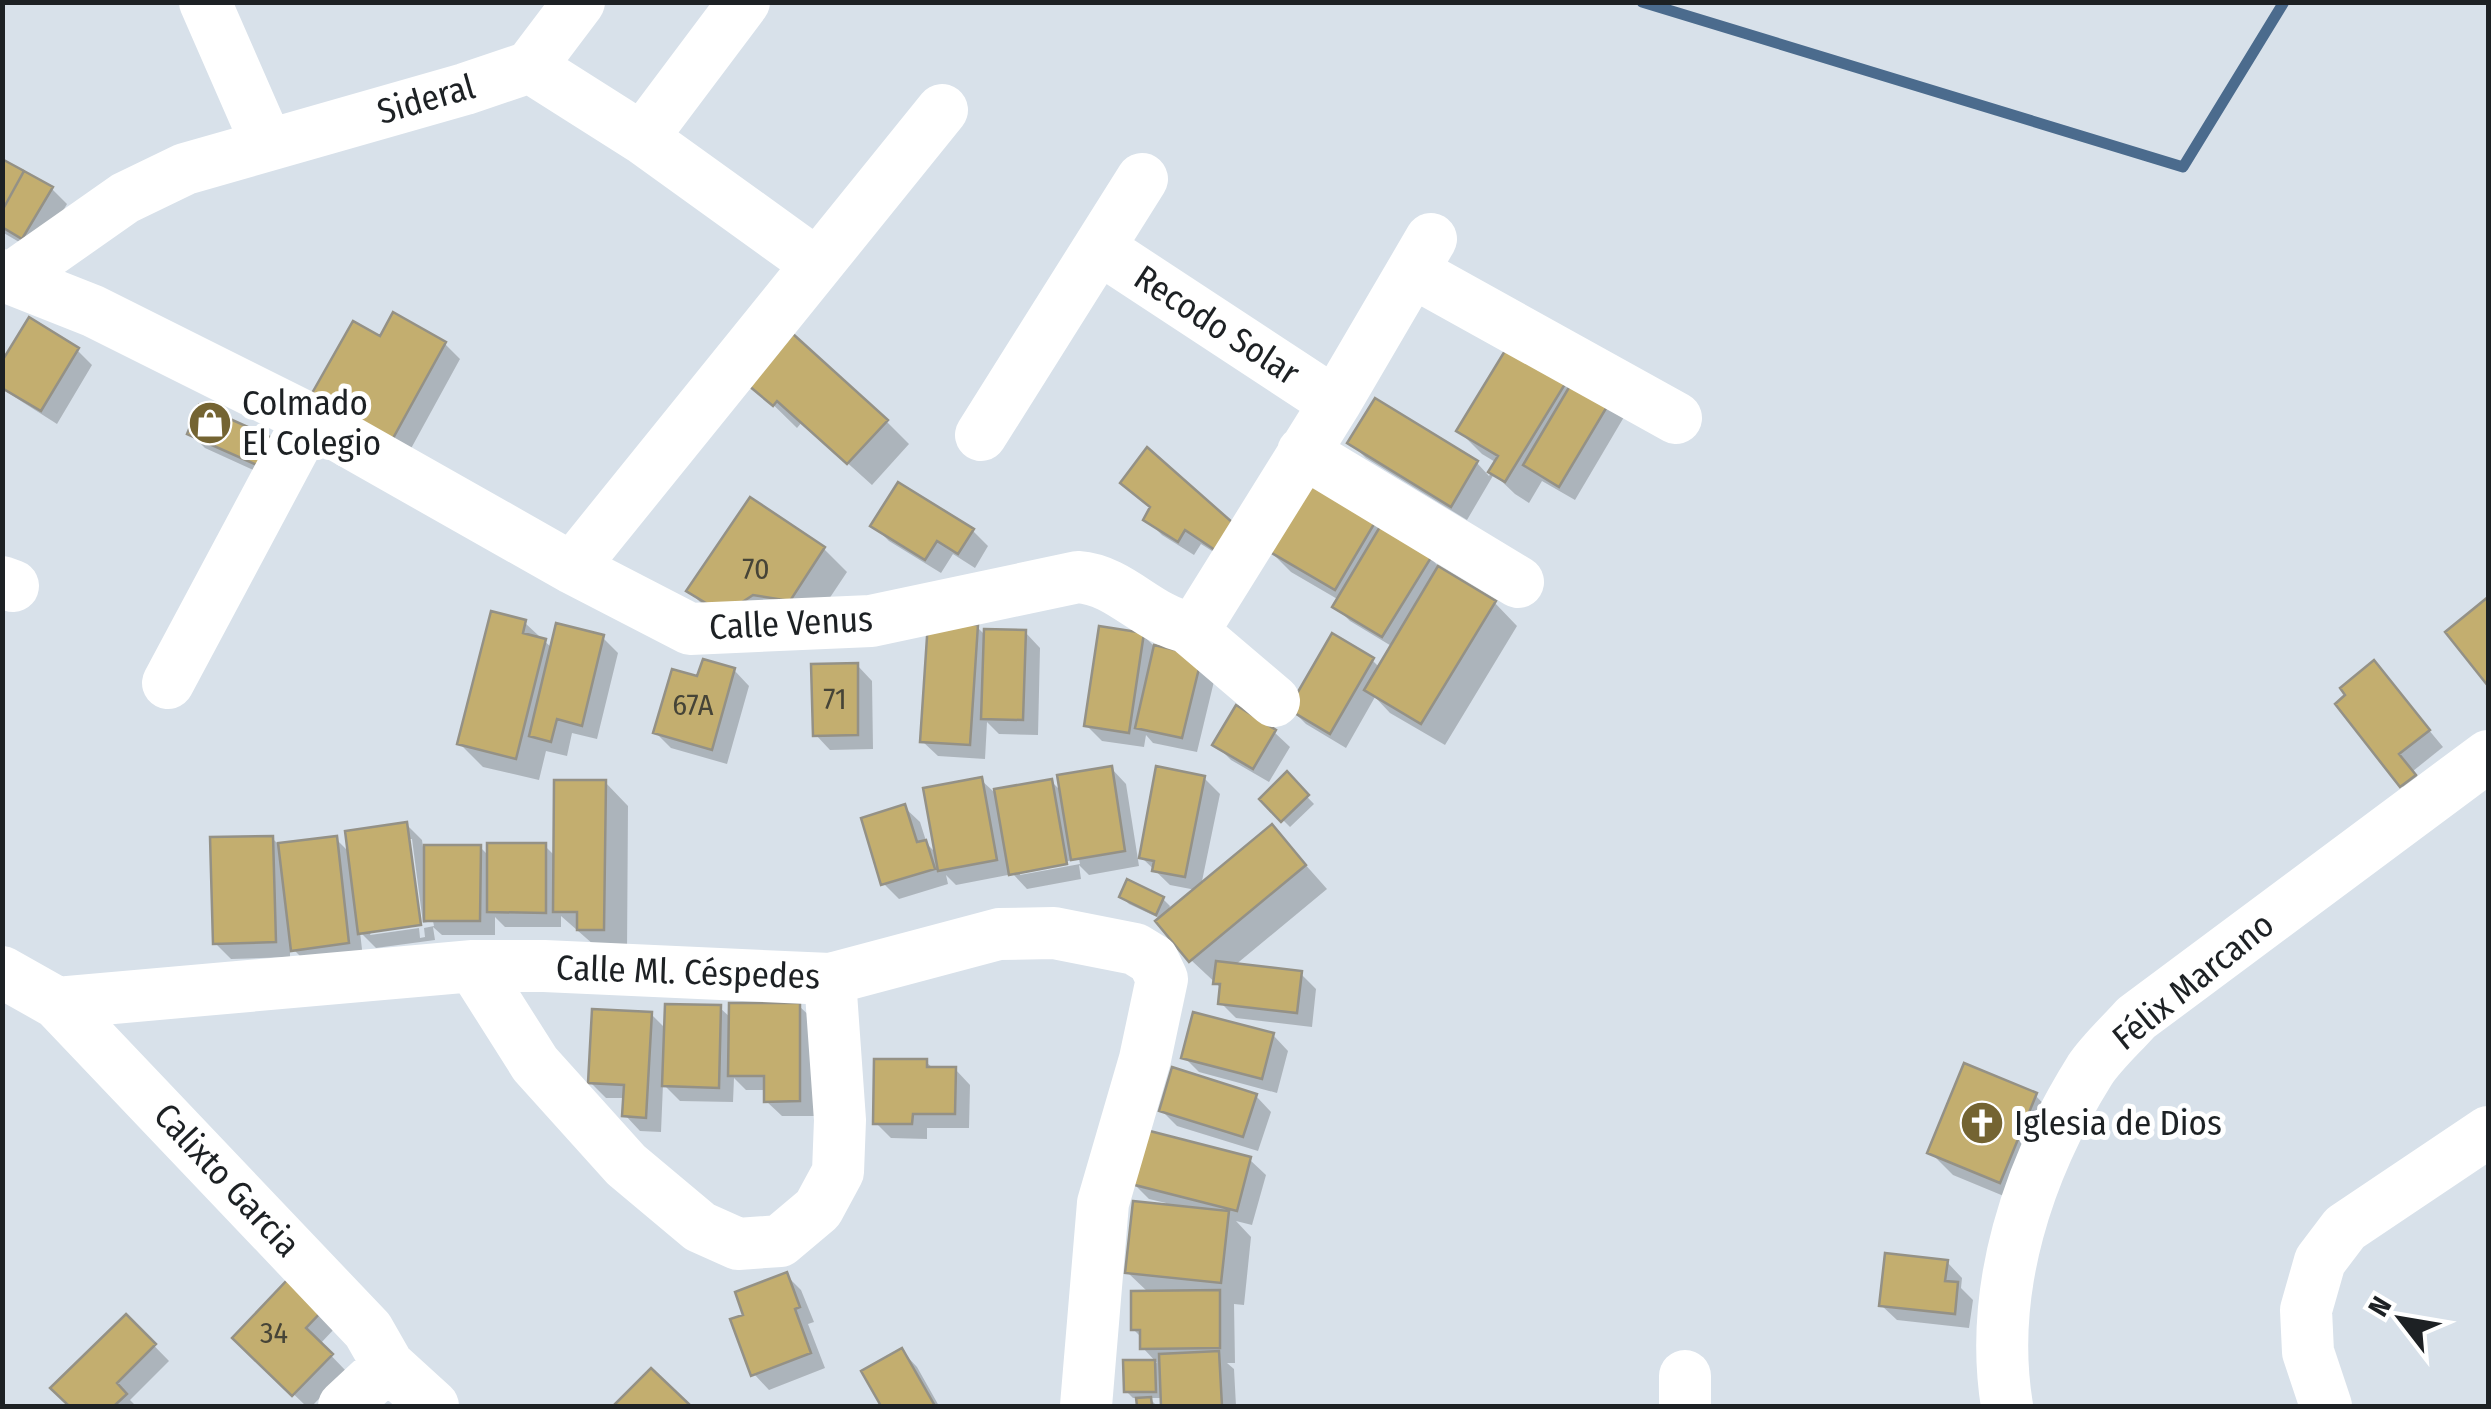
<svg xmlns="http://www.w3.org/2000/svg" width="2491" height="1409" viewBox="0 0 2491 1409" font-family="'Fira Sans Condensed',sans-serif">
	<rect width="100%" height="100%" fill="#d8e1ea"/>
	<!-- shadow -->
	<path fill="#0003" fill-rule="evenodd" d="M2,162L52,189L67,204L38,253L2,232Z
		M1515,339L1624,417L1575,500L1542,481L1529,503L1515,494L1494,474L1467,520L1366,458L1350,443L1477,463L1489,476L1497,463L1482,454L1459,431Z
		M380,340L445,344L460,359L408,454L329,410Z
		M77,350L92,365L57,424L2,389V365Z
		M752,384L886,421L909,444L872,485L802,422L797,428Z
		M190,433L277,443L282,483L205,448Z
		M1147,451L1231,563L1201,544L1194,555L1162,535L1146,519L1152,509L1123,482Z
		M1311,476L1430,558L1447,574L1494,602L1517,626L1445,745L1390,713L1375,697L1346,748L1306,724L1291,709L1372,660L1380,668L1393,647L1350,621L1335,606L1339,600L1291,572L1268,549Z
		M899,485L973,531L988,546L975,568L953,554L941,573L889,541L874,526Z
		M751,501L824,549L847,572L813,623L712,614L689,591Z
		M525,623L553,649L602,637L618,653L597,739L572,733L567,756L546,751L539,780L483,767L460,744Z
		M977,627L986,636L1025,632L1040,648L1038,735L999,734L987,722L985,759L938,756L922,741Z
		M1143,635L1156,648L1216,673L1197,752L1153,743L1146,735L1144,747L1102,741L1086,725Z
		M2374,664L2443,747L2413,771L2429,791L2417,801L2402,786Z
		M857,665L872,681L873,749L830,750L815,734Z
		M734,670L749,686L727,764L671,748L656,733L699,679Z
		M1274,732L1290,747L1269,782L1231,760L1215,744Z
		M1111,768L1126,784L1139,866L1089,875L1079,865L1081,879L1027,889L1013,874L956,885L946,875L948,884L899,899L883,883L904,807L920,822L927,844L938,855L981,780L994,792L1051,781L1063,793ZM1079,859L1080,864L1020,875V870Z
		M1286,775L1314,804L1290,827L1262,799Z
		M1204,778L1220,794L1201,886L1272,827L1327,889L1234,966L1301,974L1316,989L1312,1027L1236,1018L1221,1003L1222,989L1191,960L1161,919L1129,904L1122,897L1163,899L1170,906L1166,915L1196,890L1170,885L1141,857Z
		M605,782L628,806L627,952H602L561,916V927H505L495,917V935H442L433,927L435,940L376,948L360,932L363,958L309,965L290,946V957L231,959L215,943L272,838L279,845L336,839L350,853L407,825L422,840L423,847H480L490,857L545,846L556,857ZM407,839H412L423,923L433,921L434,926L424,928L425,937L420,938L419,928L370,935Z
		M799,1006L815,1021L814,1116H782L766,1101V1090H746L734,1078L733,1102L680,1101L663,1084L661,1132L640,1131L625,1115L626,1098H606L590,1082L651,1014L667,1030L720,1008L731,1018Z
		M1273,1035L1288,1051L1277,1093L1199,1072L1184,1057Z
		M926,1062L934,1069H955L970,1085L969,1128H927V1139L891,1138L876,1123Z
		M2035,1095L2058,1119L2023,1204L1953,1175L1930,1152Z
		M1256,1096L1271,1112L1258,1151L1177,1126L1161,1110Z
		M1250,1160L1266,1175L1252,1225L1236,1221L1251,1237L1244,1305L1234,1304L1235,1363H1227L1234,1369L1236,1406H1163V1398H1149L1157,1406H1139V1398H1133L1126,1391V1363H1157L1143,1348V1339L1133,1329L1149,1293L1127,1272L1166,1203L1149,1199L1134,1184Z
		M1947,1262L1962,1278L1961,1288L1973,1300L1969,1328L1897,1320L1881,1305Z
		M786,1275L801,1290L814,1322L808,1324L825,1368L769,1390L754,1374L746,1316Z
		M289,1281L336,1327L320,1344L346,1371L312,1406H306L235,1338Z
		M126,1317L169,1361L130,1400L136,1406H72L54,1388Z
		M902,1351L917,1367L939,1406H884L865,1372Z"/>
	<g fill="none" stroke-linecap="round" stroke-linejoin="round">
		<!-- stream -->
		<path stroke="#4b6b8d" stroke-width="11" d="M1642,2L2183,167L2284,2"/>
	</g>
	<!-- building -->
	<path fill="#c3ae6f" stroke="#949186" stroke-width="2.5" d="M2,159L24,171L2,211Z
		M24,171L53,187L22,239L2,227V211Z
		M393,312L446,342L392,440L311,395L353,321L380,336Z
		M29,317L79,348L41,411L2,388V361Z
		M793,334L888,420L847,464L777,401L773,406L748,385Z
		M1514,336L1573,371L1505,482L1488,472L1498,456L1456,431Z
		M1574,379L1611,400L1559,487L1523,465Z
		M1375,398L1478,461L1451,507L1347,443Z
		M199,405L279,441L266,469L187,434Z
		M1147,447L1233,523L1215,550L1185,530L1178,542L1143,520L1150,507L1120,483Z
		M1310,472L1380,514L1335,590L1265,549Z
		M898,482L974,529L958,554L937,541L925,560L870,526Z
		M750,497L825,547L790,601L753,595L724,614L686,591Z
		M1381,525L1432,556L1382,637L1332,607Z
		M1438,566L1496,601L1421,724L1364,690Z
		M2488,597V686L2445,632Z
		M491,611L526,620L523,633L546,639L516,759L457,744Z
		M928,622L978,625L970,745L920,742Z
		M556,623L604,635L582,726L557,719L551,742L529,736Z
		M1099,626L1144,633L1129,733L1084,726Z
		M984,629L1026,630L1023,720L981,719Z
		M1332,633L1374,658L1330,734L1288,709Z
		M1154,645L1202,656L1182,738L1135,728Z
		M703,659L735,668L712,750L653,733L672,669L697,676Z
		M2374,660L2430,730L2399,754L2416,775L2400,787L2335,704L2345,695L2340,688Z
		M858,663V735L813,736L811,664Z
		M1236,705L1276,730L1253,769L1212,745Z
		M1112,766L1125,851L1071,860L1057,775Z
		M1156,766L1205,776L1185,877L1152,871L1154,861L1139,858Z
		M1287,771L1309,795L1281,822L1259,799Z
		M982,777L997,860L938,871L923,788Z
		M1052,779L1067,864L1009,875L994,789Z
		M554,780H606L604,930H577V912H553Z
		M905,804L917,842L926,840L935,869L881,885L861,818Z
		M407,822L421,925L358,934L345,831Z
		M1272,824L1306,865L1189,962L1155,921Z
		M273,836L276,942L213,944L210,837Z
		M337,836L349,943L291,951L278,843Z
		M487,843H546V913L487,912Z
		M424,845H481L480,921H424Z
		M1127,879L1164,897L1156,915L1119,897Z
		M1216,961L1302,971L1297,1013L1218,1004L1220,984H1213Z
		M729,1003H800V1101L764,1102V1076H728Z
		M665,1004L721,1005L719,1088L662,1086Z
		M592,1009L652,1012L646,1118L622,1116L624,1085L588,1083Z
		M1193,1012L1274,1033L1262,1079L1181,1058Z
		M874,1059H927V1067H956L955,1114H913L912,1124H873Z
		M1964,1063L2037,1093L2000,1183L1927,1153Z
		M1172,1067L1257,1094L1243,1137L1159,1111Z
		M1146,1130L1251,1157L1237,1211L1131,1184Z
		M1133,1201L1229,1211L1221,1283L1125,1273Z
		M1885,1253L1948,1260L1945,1281L1958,1282L1955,1314L1879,1306Z
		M787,1272L800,1307L795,1309L811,1353L751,1376L730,1319L743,1315L735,1292Z
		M289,1278L323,1310L306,1328L333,1354L292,1396L232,1338Z
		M1220,1290V1348L1140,1349V1330H1131V1291Z
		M126,1314L156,1344L117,1383L127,1394L114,1406H69L50,1388Z
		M902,1348L935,1406H881L861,1371Z
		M1219,1351L1222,1406H1161L1159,1354Z
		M1123,1360H1155L1156,1392H1124Z
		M651,1368L691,1406H613Z
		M1151,1397L1152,1406H1137L1136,1398Z"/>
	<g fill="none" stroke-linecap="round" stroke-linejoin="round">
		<!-- minor -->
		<path stroke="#fff" stroke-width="52" d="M205,2L267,144
			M530,67L579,2
			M642,138L744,2
			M1099,248L1335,403
			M1413,272L1676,418
			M2,275L93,311L309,419L572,568L690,629L871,621L1078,577C1120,580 1147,619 1187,627L1200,620L1335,403L1431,239
			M11,278L125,198L185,169L465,89L530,67L642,138L817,264
			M981,435L1142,179
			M1303,452L1518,582
			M572,568L942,110
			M2,582L13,586
			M1187,627L1274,701
			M168,683L309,419
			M473,966L535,1064L626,1165L700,1227L738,1244L780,1241L818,1209L838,1172L840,1120L830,979
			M2,972L57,1003L368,1330L388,1365L433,1406
			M57,1003L473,966H544L830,979L999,934L1054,933L1135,949L1153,960L1162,979L1145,1059L1103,1203L1086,1406
			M344,1406L388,1365
			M1685,1406V1376
			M2007,1406C1988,1289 2028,1169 2090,1070C2102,1052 2121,1035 2136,1018L2488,756
			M2326,1406L2308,1352L2306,1310L2320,1261L2345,1228L2488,1132"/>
	</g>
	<!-- icons -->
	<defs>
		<g id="shop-disc" transform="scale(2.25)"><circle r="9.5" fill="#746432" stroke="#fff"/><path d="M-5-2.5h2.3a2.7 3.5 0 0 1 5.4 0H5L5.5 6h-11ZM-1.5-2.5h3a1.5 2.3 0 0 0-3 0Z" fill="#fff"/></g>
		<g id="church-disc" transform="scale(2.25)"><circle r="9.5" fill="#746432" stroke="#fff"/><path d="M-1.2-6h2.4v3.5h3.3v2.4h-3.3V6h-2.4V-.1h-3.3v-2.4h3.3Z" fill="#fff"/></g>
	</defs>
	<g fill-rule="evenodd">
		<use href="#shop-disc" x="210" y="423"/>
		<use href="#church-disc" x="1982" y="1123"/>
	</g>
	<g text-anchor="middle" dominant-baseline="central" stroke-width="10" stroke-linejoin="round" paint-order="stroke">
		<!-- number labels -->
		<g font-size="30" fill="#464437">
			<text x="756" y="569">70</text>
			<text x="835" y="699">71</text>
			<text x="693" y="705">67A</text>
			<text x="274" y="1333">34</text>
		</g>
		<!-- street labels -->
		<g font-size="35" fill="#1d2124" stroke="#fff">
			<text transform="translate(426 99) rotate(-16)">Sideral</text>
			<text transform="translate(1217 325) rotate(33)">Recodo Solar</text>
			<text transform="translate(791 623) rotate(-3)">Calle Venus</text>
			<text transform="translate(688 972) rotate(2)">Calle Ml. Céspedes</text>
			<text transform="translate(2193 981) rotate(-39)">Félix Marcano</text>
			<text transform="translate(227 1180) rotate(47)">Calixto Garcia</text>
		</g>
		<!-- poi labels -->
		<g font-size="35" fill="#1d2124" stroke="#fff" text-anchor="start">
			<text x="242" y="403">Colmado<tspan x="242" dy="40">El Colegio</tspan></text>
			<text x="2014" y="1123">Iglesia de Dios</text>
		</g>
	</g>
	<!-- border -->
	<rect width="2491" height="1409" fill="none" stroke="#1d2124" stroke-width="10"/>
	<!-- north arrow -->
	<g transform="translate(2401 1319) rotate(301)" stroke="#ffffff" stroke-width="8" paint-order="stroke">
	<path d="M0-8L18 38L0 25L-18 38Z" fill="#1d2124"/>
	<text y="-15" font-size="28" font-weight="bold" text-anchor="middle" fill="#1d2124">N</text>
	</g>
</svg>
